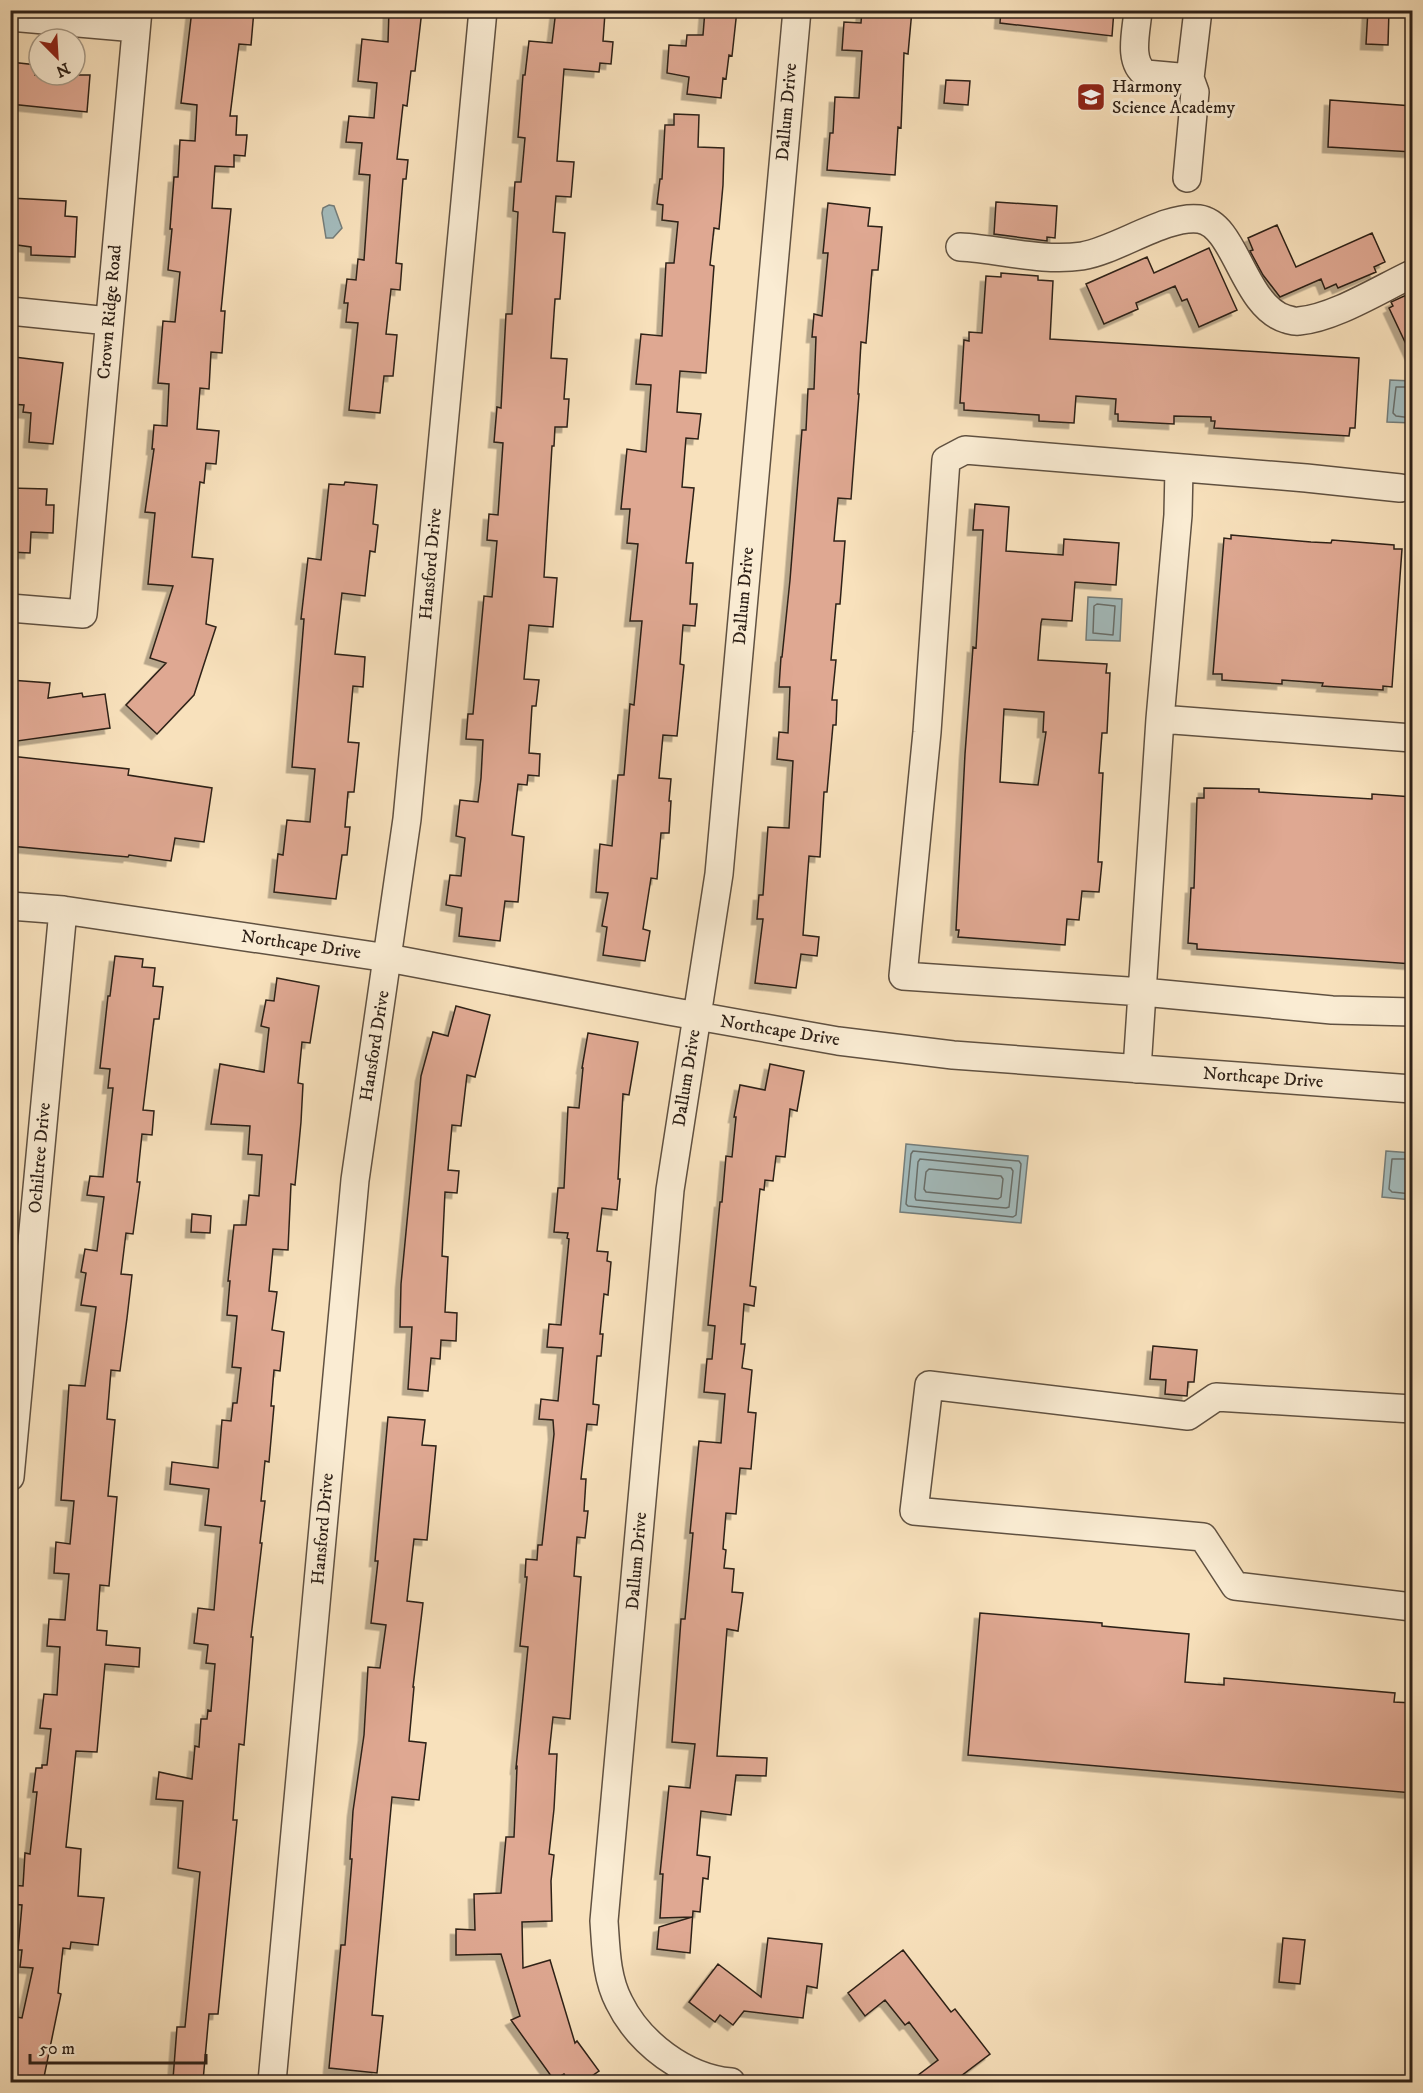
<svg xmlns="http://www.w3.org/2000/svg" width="1423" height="2093" viewBox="0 0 1423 2093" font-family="'IM FELL DW Pica',serif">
	<defs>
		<filter id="shadow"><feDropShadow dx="-5.5" dy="5.5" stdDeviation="0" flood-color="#0004"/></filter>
	</defs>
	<rect width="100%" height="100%" fill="#f8e1bc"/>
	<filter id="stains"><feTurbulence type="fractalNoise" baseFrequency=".00333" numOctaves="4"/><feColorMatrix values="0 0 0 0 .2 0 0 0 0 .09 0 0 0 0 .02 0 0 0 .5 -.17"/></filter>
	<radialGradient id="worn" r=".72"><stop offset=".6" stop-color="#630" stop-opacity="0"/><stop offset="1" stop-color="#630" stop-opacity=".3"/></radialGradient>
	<!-- water -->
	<path fill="#a3bbbc" stroke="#747d7a" stroke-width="1.5" d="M329,205L334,206L342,228L333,238H326L322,213L323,208Z
		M1390,380L1412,381V423L1387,422Z
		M1088,597L1122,599L1120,641L1086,640Z
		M906,1144L1028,1156L1021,1223L900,1212Z
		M1386,1151L1412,1153V1200L1382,1197Z"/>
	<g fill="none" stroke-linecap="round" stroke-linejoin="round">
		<!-- shore -->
		<path stroke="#686e6a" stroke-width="1.5" d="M1412,387H1396L1393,413L1396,416L1412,418
			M1097,604L1115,606L1113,635L1093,633L1094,606Z
			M913,1151L1019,1161L1021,1164L1016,1215L1013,1217L908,1206L906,1204L911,1154Z
			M920,1159L1011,1168L1013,1171L1009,1207L1006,1208L916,1200L915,1197L918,1162Z
			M1412,1159H1392L1389,1189L1392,1192L1412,1194
			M929,1169L1001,1176L1003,1179L1001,1197L998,1199L926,1192L924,1189L926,1172Z"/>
	</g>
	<!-- building -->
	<path fill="#dfa892" stroke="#2e2118" stroke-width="1.5" fill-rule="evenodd" filter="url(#shadow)" d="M192,10H254L251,45L239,44L230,116H237L236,135H247L245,156L234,155V167L215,166L212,208L231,209L221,311H225L222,353L211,352L209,389L200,388L197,429L219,431L216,464L206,463L204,483L200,482L192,557L213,559L206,624L216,627L194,695L157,734L126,705L166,663L150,658L173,586L148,584L155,513L145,512L154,449H152L154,425L167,426L169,384L158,383L163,321L175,322L180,272L168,270L172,229H170L174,177H178L180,140L195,141L197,105L181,103Z
		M389,10H422L415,71H411L407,106L403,105L397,159L408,160L406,179H403L396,263L402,264L400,290L391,289L386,334L397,335L393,376H384L380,413L349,410L358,323L346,322L348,303H344L347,279L356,280L358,259L364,260L370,175L359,174L362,143L346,142L349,116L374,118L377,83L358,81L362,39L388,42Z
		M556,10L605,13L603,41L613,42L611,64L600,63L599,72L564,69L557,161L574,162L571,197L556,196L553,232L565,233L560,299H555L551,358L567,359L564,399H569L567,427H555L554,446H552L544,577L557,578L553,627L529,625L524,679L539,680L536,706H532L529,753L540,754L539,776L528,775L527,785L518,784L512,835L524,837L518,902L505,901L500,941L459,936L462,908L446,905L450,875L461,876L465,838L456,836L460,800L478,802L481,778L483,740L466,739L468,714H473L484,596L492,597L497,541L487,540L489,514L498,515L503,443L494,442L497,407L501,408L506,314H512L518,212L513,211L515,182H521L525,138L518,137L523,75H525L529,41L552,43Z
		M705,10H737L732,56L729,55L726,79L723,78L721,98L687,94L689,77L667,73L669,45L686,46L687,35H703Z
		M862,10H912L908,54L904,53L901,128L898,127L895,175L827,170L830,133H833L835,97L859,98L862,51L842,50L844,22L861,23Z
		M1001,10H1114L1112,36L1000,23Z
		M1368,10H1389L1388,45L1366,44Z
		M10,62L37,65L35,75H90L87,112L10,104Z
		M946,80L970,81L968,105L944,103Z
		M1330,100L1413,106V152L1328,147Z
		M674,114L699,115L698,147L724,148L723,185L719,229L714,228L710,265L714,266L706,373L680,371L677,412L701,414L698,439L686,438L682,487L694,488L686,563H693L690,604H697L695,626L683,625L680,664L684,665L677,736L663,735L659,778L671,779L669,801H671L669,833H661L657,879L651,878L643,929L650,931L645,961L603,955L607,927L602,926L608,893L596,892L600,844L612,846L618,775H624L630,704L634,705L642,621H630L638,544L627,543L630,509H621L627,449L646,452L651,385L636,384L641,334L662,336L666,263H674L678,222L662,220L663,205L657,204L660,179H662L665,125H674Z
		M10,198L66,201L65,216L77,217L75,257L31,255V247L10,244Z
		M996,202L1057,206L1055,238L1047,237V241L994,234Z
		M828,203L870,208L868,226L882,227L878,270H872L866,343L861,342L858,394H859L851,499L838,498L834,541H845L840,604H836L831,660H836L832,700H837L836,725H833L827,792H824L820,857L809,856L803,935L819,937L817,956L801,954L796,988L755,983L763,919H757L759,895H763L768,827L789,828L793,761L777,759L779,732L788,733L790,687H779L781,657H782L790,580L802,430H806L808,389H814L816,337H812L814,314L822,316L828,253H823Z
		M1277,225L1296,267L1372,233L1385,262L1374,267L1376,272L1338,288L1336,284L1325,289L1321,279L1280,297L1263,275L1250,251L1253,250L1248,238Z
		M1209,248L1237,310L1199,327L1187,299L1182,301L1175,286L1136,303L1138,309L1104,324L1086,284L1147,257L1154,273Z
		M1001,273L1038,276V280L1053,281L1050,339L1359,358L1355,428H1350L1349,436L1214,428L1215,421H1211V417L1174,416V424L1118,421V414H1115L1116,399L1076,396L1074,423L1039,421V415L964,410V403H960L964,340L969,341V332L982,333L986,276L1001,277Z
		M1413,292V359L1389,308L1393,306L1391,302Z
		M14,357L63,363L53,444L29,442L31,413L23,412L24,405L10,404Z
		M345,482L377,485L373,524L378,525L375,552L370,551L365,596L342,593L335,654L365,657L363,687L353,686L348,742L359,743L354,792H348L345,827H350L347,855H342L336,899L274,892L278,854L283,855L287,820L310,822L315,769L292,767L304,619H301L308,558L321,560L329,484L344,485Z
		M10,488L47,489L46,505H54L53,533L31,532L30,553L10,552Z
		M975,504L1009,507L1006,551L1063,555L1064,539L1119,543L1116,585L1075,582L1072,621L1042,619L1041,623L1038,660L1107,664L1106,673H1110L1107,733H1102L1099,773H1103L1098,862H1102L1099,892L1082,891L1079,920L1067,919L1065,945L958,937L959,930H956L965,754L973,647L976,648L983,530H973ZM1004,709L1044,712L1043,732H1046L1038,785L1000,782Z
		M1231,535L1311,542L1331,543L1332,540L1394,545V549H1402L1392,687L1383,686V690L1322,686L1323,683L1282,680V684L1222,680V674H1213L1224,538L1231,539Z
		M10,680L50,683L48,698L82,693L83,697L105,694L110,728L10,742Z
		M10,756L129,769L128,775L212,788L204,842L175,838L171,861L129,855L128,857L10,846Z
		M1204,788L1259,789V792L1372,799V794L1413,797V964L1197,949V944L1188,943L1191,888H1194L1197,798H1204Z
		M115,956L143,959L142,967L155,968L153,986L163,987L159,1019H154L143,1110L154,1111L152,1135L142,1134L137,1182H140L133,1234L126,1233L121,1274L132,1275L127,1318L120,1371L111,1370L107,1419L115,1420L108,1496L117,1497L109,1586L100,1585L97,1630L107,1631L106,1645L140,1648L139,1667L105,1664L97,1752L76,1751L66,1847L81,1849L78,1896L104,1898L98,1945L71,1942L70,1949L63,1948L58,1993L61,1994L43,2082H10V2016L22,2018L33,1968L20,1967L22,1950H18L22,1905L10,1904V1885L23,1886L25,1853L30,1854L33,1828L37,1792H33L36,1768H42V1765H47L51,1729L40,1728L44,1694L57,1695L60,1647L47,1646L49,1619L65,1620L69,1574L54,1573L56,1542L70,1544L74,1501L61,1500L69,1385L85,1386L96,1307L81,1305L86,1273L81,1272L85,1249L97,1251L104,1197L87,1195L90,1176L103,1177L113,1088H108L110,1069L100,1068L108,996H110Z
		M277,978L319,986L310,1043L302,1042L298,1083L303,1084L301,1122L295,1185L291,1184L288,1250L273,1249L269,1291L277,1292L272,1330L284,1332L280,1371L274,1370L271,1406H274L269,1462L265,1461L261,1501H265L260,1543H262L251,1637H253L244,1745L239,1744L233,1820H237L218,2014H209L203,2081L173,2079L177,2027H185L200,1872L178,1868L183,1801L156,1799L159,1772L192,1779L195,1746L199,1747L201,1719H207L208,1710L211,1711L215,1664L206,1663L208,1645L194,1643L198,1608L214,1610L221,1527L205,1525L209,1489L170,1484L172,1462L218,1468L222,1420L231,1421L233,1403H237L241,1368L232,1367L237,1316L227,1315L230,1281H228L234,1225H246L249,1195L259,1196L262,1155L248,1154L250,1126L211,1124L220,1064L264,1072L269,1028L261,1026L266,1000L274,1001Z
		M456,1006L490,1015L475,1077L467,1075L461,1126L452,1125L448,1170L459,1171L457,1193L445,1192L442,1256L448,1257L445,1312L457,1313L456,1341L441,1340L440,1359L431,1358L428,1391L408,1389L412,1327H400L401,1284L421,1076L433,1032L448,1036Z
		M588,1033L638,1042L629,1095L623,1094L618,1179H620L617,1210L602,1208L597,1251L608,1252L607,1261L611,1262L608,1295L604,1294L600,1334H603L601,1356H597L593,1404L599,1405L597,1425L587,1424L581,1479H586L584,1511H588L585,1538L577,1537L574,1576L581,1577L570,1719L553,1717L549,1754H557L554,1809L549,1854L554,1855L551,1881L552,1921L522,1922L523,1968L550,1960L575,2043L577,2041L599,2071L583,2082H569L564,2074L554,2080L511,2020L520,2016L501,1954L456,1955V1929L475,1930L474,1894L501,1893L506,1837H514L517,1767L516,1768L528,1647L520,1646L527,1577H525L526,1559L537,1560L538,1545H542L554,1434L553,1420L539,1419L541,1399L558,1401L563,1348L547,1347L549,1324L561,1325L569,1239L567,1238L568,1233L554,1232L558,1188H564L568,1107L579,1108L583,1068H582Z
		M770,1064L804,1071L797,1111L790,1109L785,1157L776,1156L773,1181L765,1180L764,1190L760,1189L750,1286L756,1287L754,1306L744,1304L741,1344H745L742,1368L752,1370L748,1412L756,1413L751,1469L740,1468L736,1514L726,1513L723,1549L726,1550L724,1568L734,1569L732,1592L743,1593L738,1631L727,1629L717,1756L767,1758L766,1776L736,1775L731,1815L701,1811L697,1855L710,1857L708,1879L703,1878L700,1912L693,1911L690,1953L657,1949L659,1927L692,1917L660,1918L663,1874H660L669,1786L690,1788L695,1744L672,1742L681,1619H685L693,1533H690L699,1441L721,1443L725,1394L704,1392L707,1359H712L715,1326L708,1325L720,1202H722L726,1156L732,1157L736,1117H734L740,1085L765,1090Z
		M192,1214L211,1216L210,1233L191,1232Z
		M1153,1346L1197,1350L1194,1382H1188L1187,1396L1165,1394L1166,1380L1150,1379Z
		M388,1417L425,1420L422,1445L436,1446L427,1540L414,1539L407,1601L423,1603L413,1687H414L409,1741L426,1743L419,1800L392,1797L372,2015L383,2016L377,2073L329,2068L341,1945H345L352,1859H350L353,1811L364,1735L368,1667L380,1668L386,1625L371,1623L378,1561H375Z
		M980,1613L1102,1623V1626L1189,1634L1185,1682L1224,1685V1678L1395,1693L1394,1702L1413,1703V1793L968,1755Z
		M768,1938L822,1944L817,1988L807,1986L803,2018L744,2011L733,2025L720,2015L715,2022L689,2002L718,1964L761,1997Z
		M1283,1938L1305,1940L1300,1984L1279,1982Z
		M903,1950L951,2012L955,2009L990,2054L953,2082H909L938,2060L909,2022L905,2025L885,2000L865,2016L848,1993Z"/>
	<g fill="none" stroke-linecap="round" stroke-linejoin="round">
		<!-- minor casing -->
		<g stroke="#605141" stroke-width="30">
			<path id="minor" d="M1138,10C1137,29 1127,62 1146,74L1190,78
				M10,17L136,28
				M1187,178L1195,92L1190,78L1198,10
				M960,247C1000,249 1041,262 1082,256C1118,250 1165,215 1199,219C1236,224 1243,306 1286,319C1290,320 1295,322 1299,321C1334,318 1380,289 1412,274
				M10,311L109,321
				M1400,488L1306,478L965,450L946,460L927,732L903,976L1143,992L1332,1010L1412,1012
				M10,608L83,614L138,10
				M1160,719L1412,738
				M10,906L63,910L388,958L669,1011L838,1041L953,1055L1412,1089
				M1137,1069L1160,719L1178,515L1179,468
				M1412,1409L1216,1397L1188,1416L929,1385L914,1511L1203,1537L1235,1586L1412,1607
				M10,1477L63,910
				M272,2082L355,1180L407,819L483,10
				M731,2082C685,2078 639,2043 619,2002C606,1977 606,1948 604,1921L670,1190L719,874L797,10"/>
		</g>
		<!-- minor -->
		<use href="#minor" stroke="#faecd3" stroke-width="27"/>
	</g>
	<!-- icons -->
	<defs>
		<g id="school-square" transform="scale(1.5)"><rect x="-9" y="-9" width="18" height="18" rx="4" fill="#8f2418" stroke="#faecd3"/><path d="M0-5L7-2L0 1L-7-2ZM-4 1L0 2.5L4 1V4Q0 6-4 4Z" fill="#fff"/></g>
	</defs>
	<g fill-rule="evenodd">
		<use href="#school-square" x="1091" y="97"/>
	</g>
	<g text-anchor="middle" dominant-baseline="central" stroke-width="6" stroke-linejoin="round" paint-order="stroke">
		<!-- poi labels -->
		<g font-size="18" fill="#2e2118" stroke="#faecd3" text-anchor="start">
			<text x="1112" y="87">Harmony<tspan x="1112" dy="21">Science Academy</tspan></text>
		</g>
		<!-- street labels -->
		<g font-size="18" fill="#2e2118" stroke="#faecd3">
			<text transform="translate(787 112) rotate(-85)">Dallum Drive</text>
			<text transform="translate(110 312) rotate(-85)">Crown Ridge Road</text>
			<text transform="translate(431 564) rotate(-85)">Hansford Drive</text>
			<text transform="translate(744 596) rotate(-85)">Dallum Drive</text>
			<text transform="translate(301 945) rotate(8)">Northcape Drive</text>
			<text transform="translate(780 1031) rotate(9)">Northcape Drive</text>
			<text transform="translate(375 1046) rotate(-81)">Hansford Drive</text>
			<text transform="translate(687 1078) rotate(-81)">Dallum Drive</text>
			<text transform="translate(1263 1078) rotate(4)">Northcape Drive</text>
			<text transform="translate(40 1158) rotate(-85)">Ochiltree Drive</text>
			<text transform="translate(323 1529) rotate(-85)">Hansford Drive</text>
			<text transform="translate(637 1561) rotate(-85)">Dallum Drive</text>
		</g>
	</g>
	<!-- margin -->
	<rect width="1423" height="2093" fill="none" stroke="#f8e1bc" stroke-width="36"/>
	<rect x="12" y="12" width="1399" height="2069" fill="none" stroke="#2e2118" stroke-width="3"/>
	<rect x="18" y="18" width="1387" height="2057" fill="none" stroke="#2e2118" stroke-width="1.5"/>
	<!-- north arrow -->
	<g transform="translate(57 57) rotate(156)"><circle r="28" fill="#faecd3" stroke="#a89b88" stroke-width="1.5"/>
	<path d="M0-4.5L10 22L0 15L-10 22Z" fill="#8f2418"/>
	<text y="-9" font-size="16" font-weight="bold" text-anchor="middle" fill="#2e2118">N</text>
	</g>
	<!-- scale -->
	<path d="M30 2054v9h176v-9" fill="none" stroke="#2e2118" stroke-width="3"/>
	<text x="39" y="2054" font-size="18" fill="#2e2118" stroke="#faecd3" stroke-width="4.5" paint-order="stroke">50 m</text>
	<rect width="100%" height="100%" filter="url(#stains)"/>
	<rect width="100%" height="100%" fill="url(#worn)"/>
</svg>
